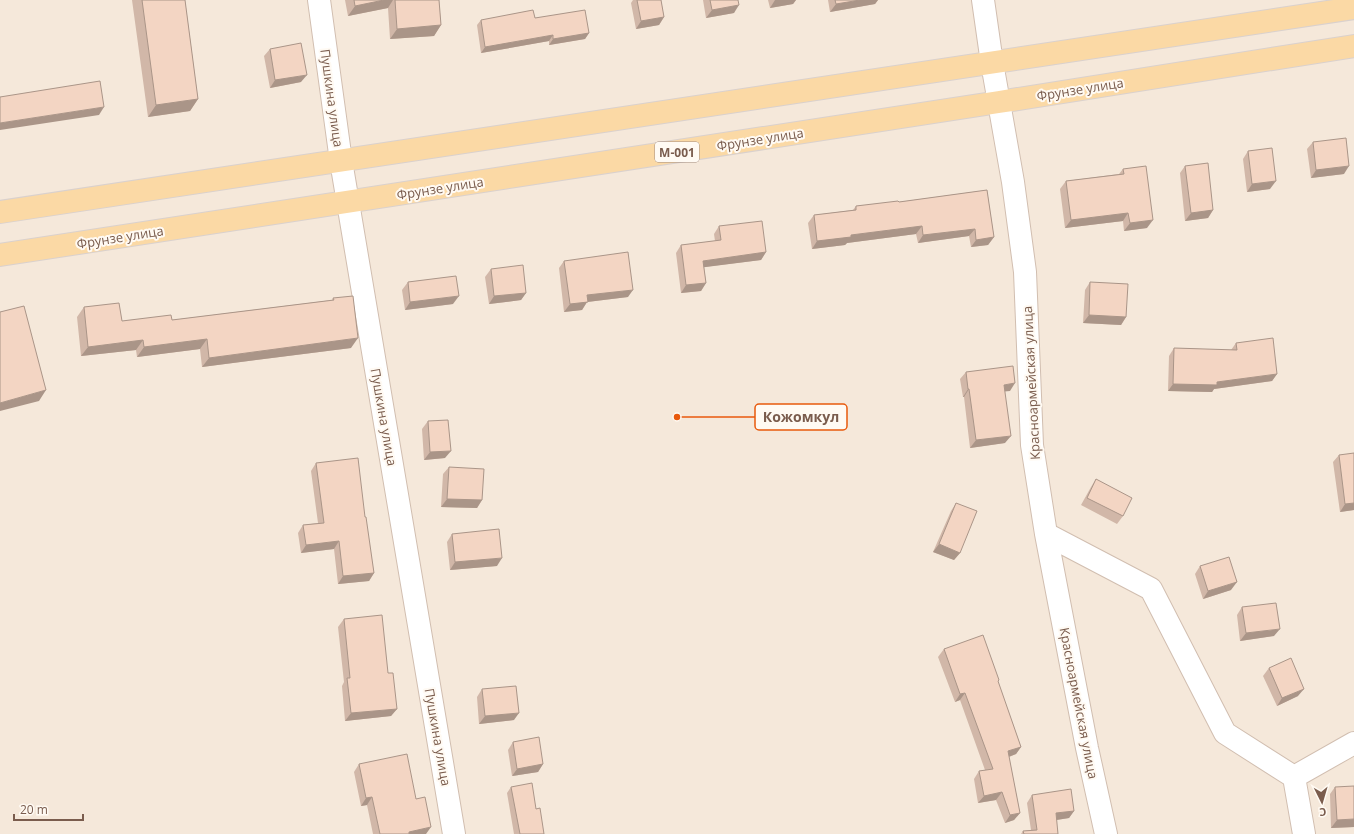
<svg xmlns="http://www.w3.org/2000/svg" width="1354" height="834" viewBox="0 0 1354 834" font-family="'Open Sans',sans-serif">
	<rect width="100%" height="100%" fill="#fdf6ec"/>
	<!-- residential -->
	<path fill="#f5e8da" d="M0,0H1354V834H0Z"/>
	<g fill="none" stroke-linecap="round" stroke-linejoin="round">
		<!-- minor casing -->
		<g stroke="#d1beb0" stroke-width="24">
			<path id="minor" d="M319,0L341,161L454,834
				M983,0L992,63L1013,182L1025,272L1032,445L1046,534L1087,748L1106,834
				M1046,534L1151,589L1225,733L1294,777L1304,834
				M1294,777L1354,743"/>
		</g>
		<!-- primary casing -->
		<g stroke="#dad1cd" stroke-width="24">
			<path id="primary" d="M0,212L1354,8
				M0,255L999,102L1354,46"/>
		</g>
		<!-- minor -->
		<use href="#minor" stroke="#fff" stroke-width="22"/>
		<!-- primary -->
		<use href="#primary" stroke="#fbd9a5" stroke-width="22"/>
	</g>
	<!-- wall -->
	<path fill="#d1b7a8" d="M132,0H185L198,99L190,111L148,117Z
		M345,0H439L441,25L434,36L390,39L388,8L348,16Z
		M633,0H661L664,17L659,25L636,29L631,3Z
		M703,0H738L734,13L706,18Z
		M768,0H796L793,4L770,8Z
		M828,0H878L875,4L830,12Z
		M535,18L589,33L585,39L549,45V41L481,53L477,25L481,20Z
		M270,49L301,82L270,88L264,56Z
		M1313,142L1344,174L1311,178L1307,149Z
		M1248,151L1270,189L1247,192L1243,159Z
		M1185,166L1213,210L1208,218L1185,221L1180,173Z
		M1123,169L1147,228L1124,231L1123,221L1065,228L1060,189L1066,181L1119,174Z
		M987,190L994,237L988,245L971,247L969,236L918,243L916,234L847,243L845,245L812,249L808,223L814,215L853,210L856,206L899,202Z
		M719,226L766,252L761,260L704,267L706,283L701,291L681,293L676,253L681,245L715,241L714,234Z
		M564,261L628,297L587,302L582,310L564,312L559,268Z
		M491,269L526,293L521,300L489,304L485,277Z
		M408,282L453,304L405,310L402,290Z
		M1090,282L1126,317L1121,325L1083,323L1085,290Z
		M333,298L351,348L202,367L200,349L137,357L136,350L81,356L77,317L84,307L122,321L172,320L332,300Z
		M1236,343L1277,374L1272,381L1214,389L1212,392L1168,391L1169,356L1174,348L1231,350Z
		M966,372L1010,391H1005V443L970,448L964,397H963L960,379Z
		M428,421L445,458L424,460L422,429Z
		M1339,455L1354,510L1340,512L1333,462Z
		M316,463L365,517L374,573L369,581L338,584L334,549L301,553L298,533L303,525L318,523L311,471Z
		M449,467L482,500L477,508L441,507L443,474Z
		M1096,479L1123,516L1117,524L1081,505L1091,487Z
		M956,503L960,553L954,560L933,552L951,511Z
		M452,534L497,566L450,570L447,542Z
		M1200,566L1231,590L1203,599L1195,574Z
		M1242,607L1274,636L1240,641L1237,615Z
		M344,619L388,673L397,709L391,716L345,721L342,686L344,682L338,627Z
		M944,649L998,682L1021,747L1016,754L1009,757L1020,813L1014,820L1005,823L996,800L978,803L974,779L979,771L985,770L960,700L955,702L938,657Z
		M1269,668L1298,696L1277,706L1263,676Z
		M482,689L514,720L479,724L477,697Z
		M513,742L543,764L538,772L512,776L508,750Z
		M359,764L416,799L426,834H373L367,805L361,806L354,772Z
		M511,787L536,809L544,834H514L507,793Z
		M1335,787L1354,827L1331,828L1330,794Z
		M1032,795L1074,811L1069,818L1056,820L1058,834H1021L1023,831L1031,830L1027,803Z"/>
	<!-- shaded-wall -->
	<path fill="#aa9588" d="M384,0H393L388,8L348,16L355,6Z
		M775,0H796L793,4L770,8Z
		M860,0H878L875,4L830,12L836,4Z
		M739,5L734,13L706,18L712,10Z
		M664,17L659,25L636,29L641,21Z
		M441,25L434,36L390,39L397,29Z
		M589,33L585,39L549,45L553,39Z
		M553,35L549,41L481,53L485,47Z
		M307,75L301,82L270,88L275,80Z
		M198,99L190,111L148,117L156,105Z
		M104,107L99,115L0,130V123Z
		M1349,166L1344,174L1311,178L1316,170Z
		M1276,181L1270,189L1247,192L1252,184Z
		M1213,210L1208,218L1185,221L1191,213Z
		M1128,213L1123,221L1065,228L1071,220Z
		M1153,220L1147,228L1124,231L1130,223Z
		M922,226L916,234L847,243L845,245L812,249L817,241L851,235Z
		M975,229L969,236L918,243L923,235Z
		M994,237L988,245L971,247L976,240Z
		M766,252L761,260L698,268L703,261Z
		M706,283L701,291L681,293L686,285Z
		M633,290L628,297L587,302L582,310L564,312L570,304L587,295Z
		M526,293L521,300L489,304L494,296Z
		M459,296L453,304L405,310L410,302Z
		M1089,315L1126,317L1121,325L1083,323Z
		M358,338L351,348L202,367L209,358Z
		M207,339L200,349L137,357L144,347Z
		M143,340L136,350L81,356L88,347Z
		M1277,374L1272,381L1214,389L1212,392L1168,391L1173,384L1217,382Z
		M1015,383L1010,391L999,392L1004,385Z
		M968,389H969L964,397H963Z
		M46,390L39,401L0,411V403Z
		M1011,436L1005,443L970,448L976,440Z
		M451,451L445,458L424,460L430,452Z
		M447,499L482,500L477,508L441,507Z
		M1354,503V510L1340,512L1345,504Z
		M339,541L334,549L301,553L306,545Z
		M939,544L960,553L954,560L933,552Z
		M502,558L497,566L450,570L455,562Z
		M374,573L369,581L338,584L343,576Z
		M1237,582L1231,590L1203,599L1208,591Z
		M1280,629L1274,636L1240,641L1246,633Z
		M1304,689L1298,696L1277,706L1282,698Z
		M965,693L960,700L955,702L960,694Z
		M397,709L391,716L345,721L351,713Z
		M519,713L514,720L479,724L485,716Z
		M1021,747L1016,754L1003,759L1008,751Z
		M543,764L538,772L512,776L517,769Z
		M1002,792L996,800L978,803L984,796Z
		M372,797L367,805L361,806L366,798Z
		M1074,811L1069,818L1050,821L1056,813Z
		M1020,813L1014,820L1005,823L1010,815Z
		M1354,819V827L1331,828L1337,820Z
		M431,827L426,834H407L409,832Z"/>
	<!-- building -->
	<path fill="#f3d5c3" stroke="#aa9588" d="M142,0H185L198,99L156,105Z
		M354,0H384L355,6Z
		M395,0H439L441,25L397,29Z
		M637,0H661L664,17L641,21Z
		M710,0H738L739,5L712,10Z
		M835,0H860L836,4Z
		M533,10L535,18L585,10L589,33L553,39V35L485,47L481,20Z
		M301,43L307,75L275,80L270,49Z
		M100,81L104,107L0,123V97Z
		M1346,138L1349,166L1316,170L1313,142Z
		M1272,148L1276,181L1252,184L1248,151Z
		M1208,163L1213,210L1191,213L1185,166Z
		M1146,166L1153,220L1130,223L1128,213L1071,220L1066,181L1124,174L1123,169Z
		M987,190L994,237L976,240L975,229L923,235L922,226L851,235V237L817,241L814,215L856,210V206L898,201L899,202Z
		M762,221L766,252L703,261L706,283L686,285L681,245L721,240L719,226Z
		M628,252L633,290L587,295L588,302L570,304L564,261Z
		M523,265L526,293L494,296L491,269Z
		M456,276L459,296L410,302L408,282Z
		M1090,282L1128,284L1126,317L1089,315Z
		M353,296L358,338L209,358L207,339L144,347L143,340L88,347L84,307L119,303L122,321L171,315L172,320L334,300L333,298Z
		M24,306L46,390L0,403V312Z
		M1273,338L1277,374L1217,382V385L1173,384L1174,348L1237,350L1236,343Z
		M1013,366L1015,383L1004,385L1011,436L976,440L969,389H968L966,372Z
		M448,420L451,451L430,452L428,421Z
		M1354,453V503L1345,504L1339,455Z
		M358,458L365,517H366L374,573L343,576L339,541L306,545L303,525L324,523L316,463Z
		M449,467L484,469L482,500L447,499Z
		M1096,479L1132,498L1123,516L1087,498Z
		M956,503L977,511L960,553L939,544Z
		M499,529L502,558L455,562L452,534Z
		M1229,557L1237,582L1208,591L1200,566Z
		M1276,603L1280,629L1246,633L1242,607Z
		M382,615L388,673H393L397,709L351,713L347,678H350L344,619Z
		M983,635L999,680L998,681L1021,747L1008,751L1020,813L1010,815L1002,792L984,796L979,771L993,769L965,693L960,694L944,649Z
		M1291,658L1304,689L1282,698L1269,668Z
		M516,686L519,713L485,716L482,689Z
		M539,737L543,764L517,769L513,742Z
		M407,754L416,799L425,797L431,827L409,832V834H380L372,797L366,798L359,764Z
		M532,783L536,809L540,808L544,834H520L511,787Z
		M1354,786V819L1337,820L1335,787Z
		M1071,789L1074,811L1056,813L1058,834H1024L1023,831L1037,830L1032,795Z"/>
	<g text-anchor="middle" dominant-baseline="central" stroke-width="4" stroke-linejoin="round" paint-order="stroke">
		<!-- shield labels -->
		<rect fill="#fffaf3" stroke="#a28b7f" stroke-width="1" x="655" y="142" width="44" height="20" rx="3"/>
		<g font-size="12" font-weight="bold" fill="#7a5c4d">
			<text x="677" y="152">M-001</text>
		</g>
		<!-- street labels -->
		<g font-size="13" fill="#7a5c4d" stroke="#fffaf3">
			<text transform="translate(1080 89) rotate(-9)">Фрунзе улица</text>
			<text transform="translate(332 98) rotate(82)">Пушкина улица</text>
			<text transform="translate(760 139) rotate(-9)">Фрунзе улица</text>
			<text transform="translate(440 188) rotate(-9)">Фрунзе улица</text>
			<text transform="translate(120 237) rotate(-9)">Фрунзе улица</text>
			<text transform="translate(1031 383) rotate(-93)">Красноармейская улица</text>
			<text transform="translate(384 417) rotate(80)">Пушкина улица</text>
			<text transform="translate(1079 703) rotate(79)">Красноармейская улица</text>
			<text transform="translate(438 737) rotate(80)">Пушкина улица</text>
		</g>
	</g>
	<!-- callouts -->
	<path fill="none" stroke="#e8590c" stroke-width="1.5" d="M677 417L755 417"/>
	<circle fill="#e8590c" stroke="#fffaf3" stroke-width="1.5" cx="677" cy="417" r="4"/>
	<rect fill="#fffaf3" stroke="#e8590c" stroke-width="1.5" x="755" y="404" width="92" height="26" rx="4"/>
	<g font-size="14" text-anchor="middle" font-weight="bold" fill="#7a5c4d">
		<text x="801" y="422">Кожомкул</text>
	</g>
	<!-- north arrow -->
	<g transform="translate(1322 802) rotate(175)" stroke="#fffaf3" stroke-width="3" paint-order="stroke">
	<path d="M0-3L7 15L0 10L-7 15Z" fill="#7a5c4d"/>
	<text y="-6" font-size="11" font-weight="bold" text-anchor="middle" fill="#7a5c4d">С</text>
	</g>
	<!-- scale -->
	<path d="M14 814v6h69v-6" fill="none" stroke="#7a5c4d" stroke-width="2"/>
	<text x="20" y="814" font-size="12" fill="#7a5c4d" stroke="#fffaf3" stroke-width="3" paint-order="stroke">20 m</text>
</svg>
